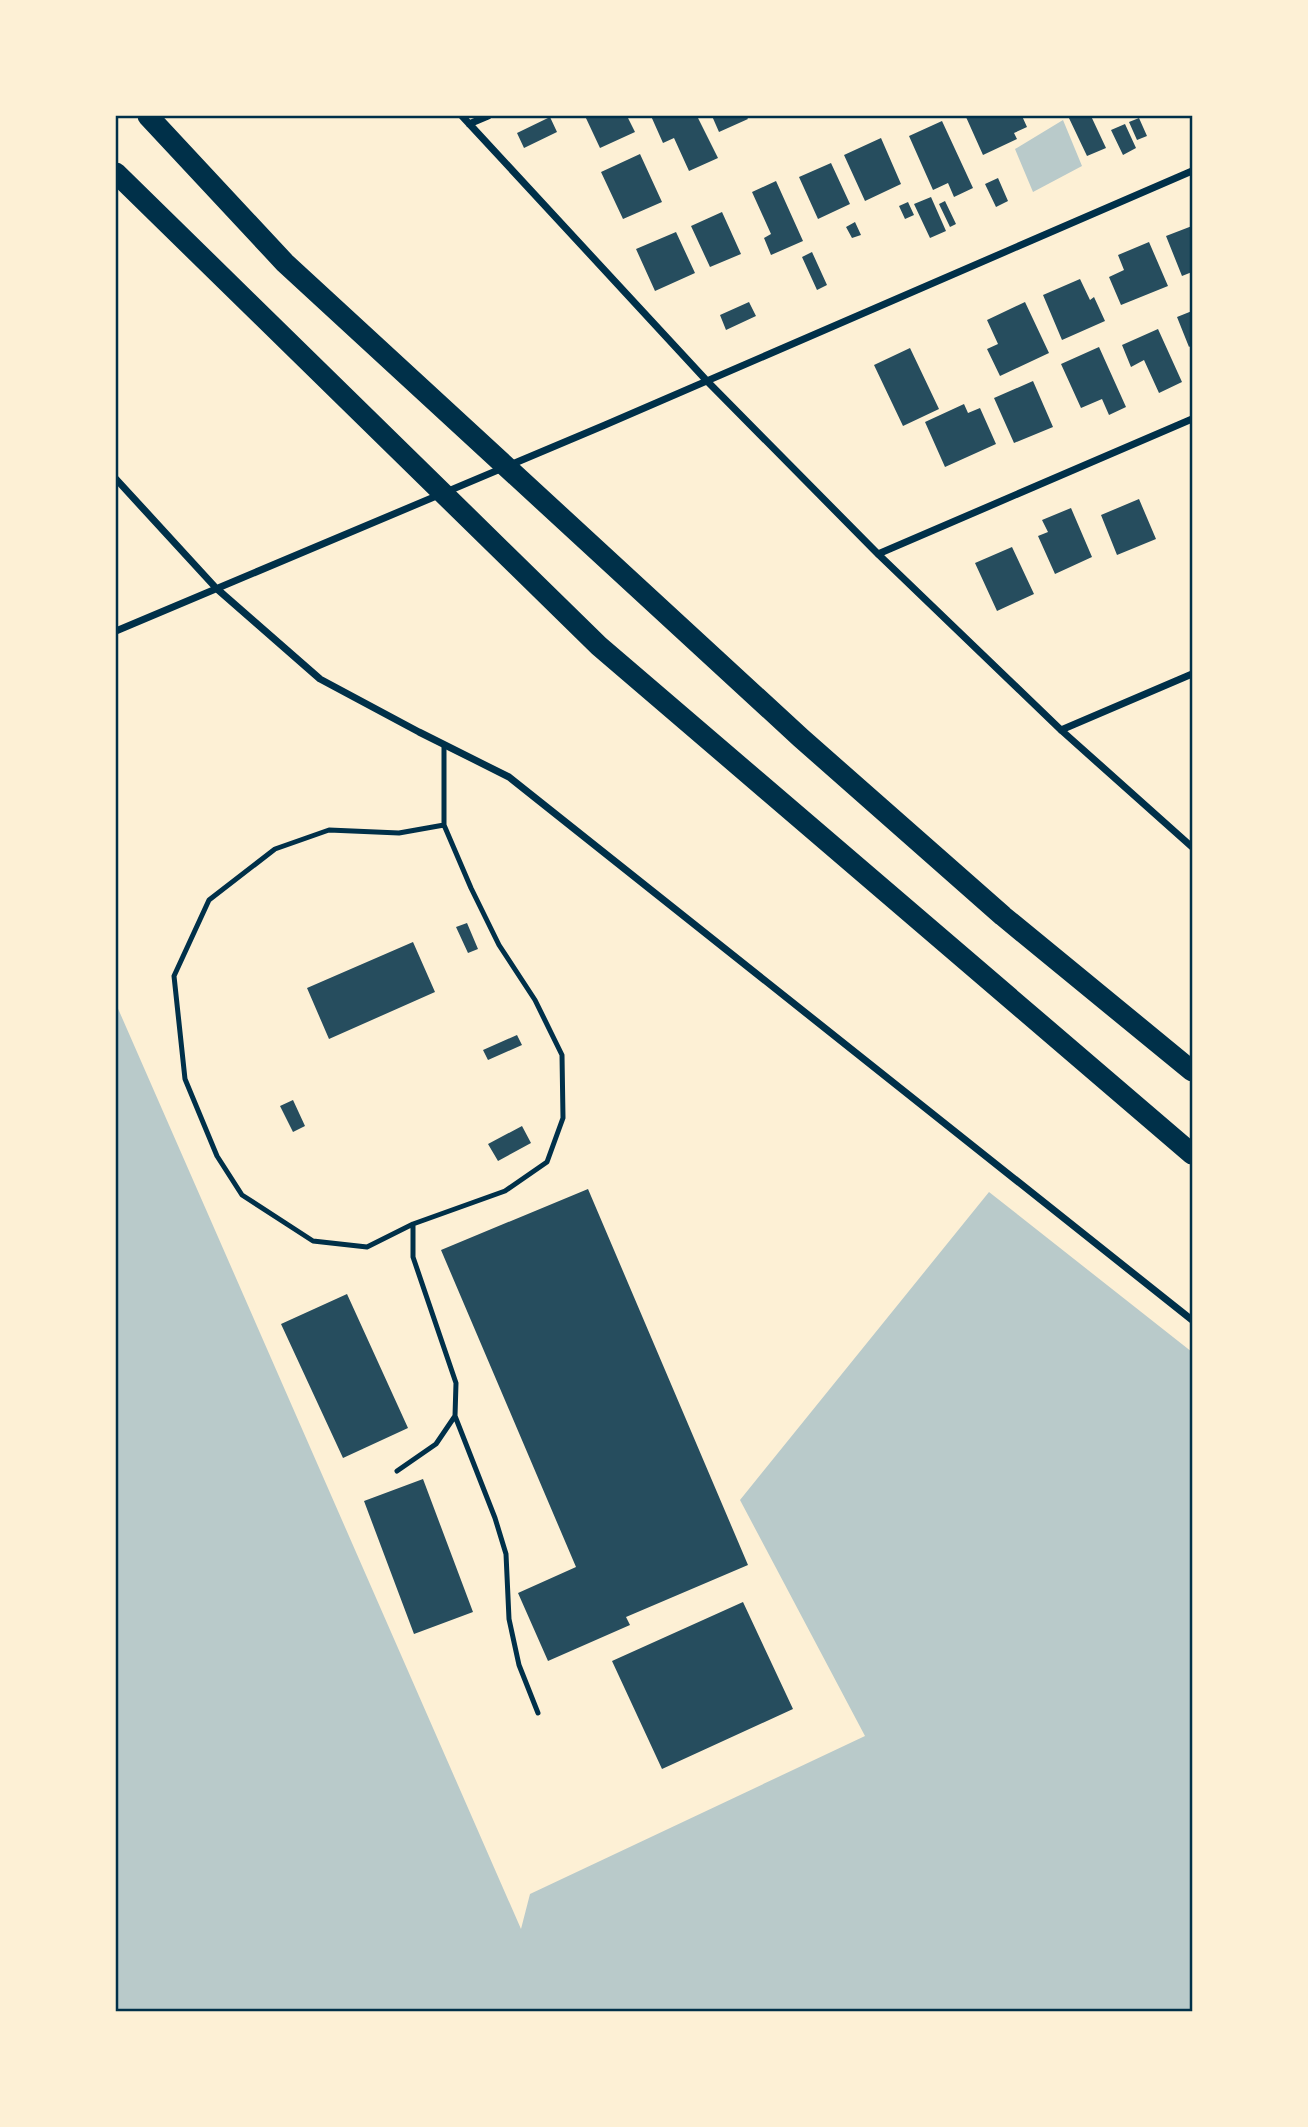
<svg xmlns="http://www.w3.org/2000/svg" width="1308" height="2127" viewBox="0 0 1308 2127" font-family="'Open Sans',sans-serif">
	<rect width="100%" height="100%" fill="#fdf0d5"/>
	<!-- green -->
	<path fill="#b9caca" d="M1063,120L1082,166L1033,192L1015,149Z
		M116,1004L521,1929L530,1894L865,1736L740,1500L989,1192L1192,1352V2011H116Z"/>
	<!-- building -->
	<path fill="#264d5e" d="M585,116H627L635,132L600,148Z
		M651,116H697L718,158L689,171L674,138L663,143Z
		M712,116H746L748,119L719,132Z
		M969,116H1022L1027,127L1014,133L1017,139L983,155L966,117Z
		M1068,116H1091L1106,148L1087,156Z
		M550,117L557,132L524,148L517,133Z
		M1139,118L1147,136L1137,140L1129,122Z
		M942,121L973,188L954,197L948,183L933,190L909,136Z
		M1125,124L1136,148L1123,155L1111,130Z
		M881,138L901,184L865,201L844,155Z
		M640,154L662,202L623,219L601,172Z
		M831,163L850,204L818,219L799,177Z
		M998,178L1008,201L996,207L985,184Z
		M776,181L803,241L771,255L764,238L771,234L752,192Z
		M931,197L946,231L930,238L914,204Z
		M945,201L956,224L950,227L939,204Z
		M908,202L914,215L905,219L899,206Z
		M722,212L741,254L710,267L691,226Z
		M855,222L861,235L852,238L846,227Z
		M1192,226V272L1182,276L1166,236Z
		M676,232L695,273L655,291L636,249Z
		M1149,242L1168,286L1121,305L1109,277L1124,270L1118,255Z
		M812,252L827,285L817,290L802,257Z
		M1080,279L1090,300L1094,297L1105,321L1062,340L1043,295Z
		M749,302L756,316L726,330L720,315Z
		M1025,302L1049,353L1000,376L987,349L998,344L987,320Z
		M1192,311V345L1189,347L1177,317Z
		M1158,329L1182,382L1159,393L1144,360L1131,367L1122,345Z
		M1099,347L1126,407L1109,415L1102,399L1081,408L1061,364Z
		M910,348L939,409L903,426L874,365Z
		M1033,381L1053,427L1014,443L994,398Z
		M964,404L968,413L980,408L996,444L945,467L925,422Z
		M1139,499L1156,539L1117,555L1101,515Z
		M1071,508L1092,557L1055,574L1038,536L1048,532L1042,520Z
		M1012,547L1034,594L997,611L975,563Z
		M467,923L478,949L468,953L456,927Z
		M413,942L435,992L329,1039L307,988Z
		M517,1035L522,1045L488,1060L483,1050Z
		M293,1100L305,1126L293,1132L280,1106Z
		M522,1126L531,1143L498,1161L488,1144Z
		M588,1189L748,1565L626,1617L630,1625L548,1661L518,1593L576,1567L441,1250Z
		M347,1294L408,1428L343,1458L281,1324Z
		M423,1479L473,1612L414,1634L364,1501Z
		M743,1602L793,1709L662,1769L612,1661Z"/>
	<g fill="none" stroke-linecap="round" stroke-linejoin="round">
		<!-- service -->
		<path stroke="#003049" stroke-width="5" d="M444,825L399,833L329,830L275,849L209,900L174,976L185,1079L217,1156L242,1195L313,1241L367,1247L413,1224L505,1191L547,1162L563,1118L562,1055L535,1000L499,945L471,888L444,825V745
			M455,1416L495,1518L506,1554L509,1619L519,1665L538,1713
			M397,1471L436,1444L455,1416L456,1383L413,1257V1224"/>
		<!-- minor -->
		<path stroke="#003049" stroke-width="7" d="M462,116L707,381L878,554L1061,730L1192,847
			M469,124L488,116
			M116,479L216,588L320,679L419,732L509,777L1192,1320
			M878,554L1192,419
			M116,631L605,425L1192,171
			M1061,730L1192,674"/>
		<!-- motorway -->
		<path stroke="#003049" stroke-width="21" d="M148,116L285,263L801,738L1003,916L1192,1071
			M116,173L599,646L1192,1154"/>
	</g>
	<!-- border -->
	<rect width="1308" height="2127" fill="none" stroke="#fdf0d5" stroke-width="234"/>
	<rect x="117" y="117" width="1074" height="1893" fill="none" stroke="#003049" stroke-width="2.5"/>
</svg>
